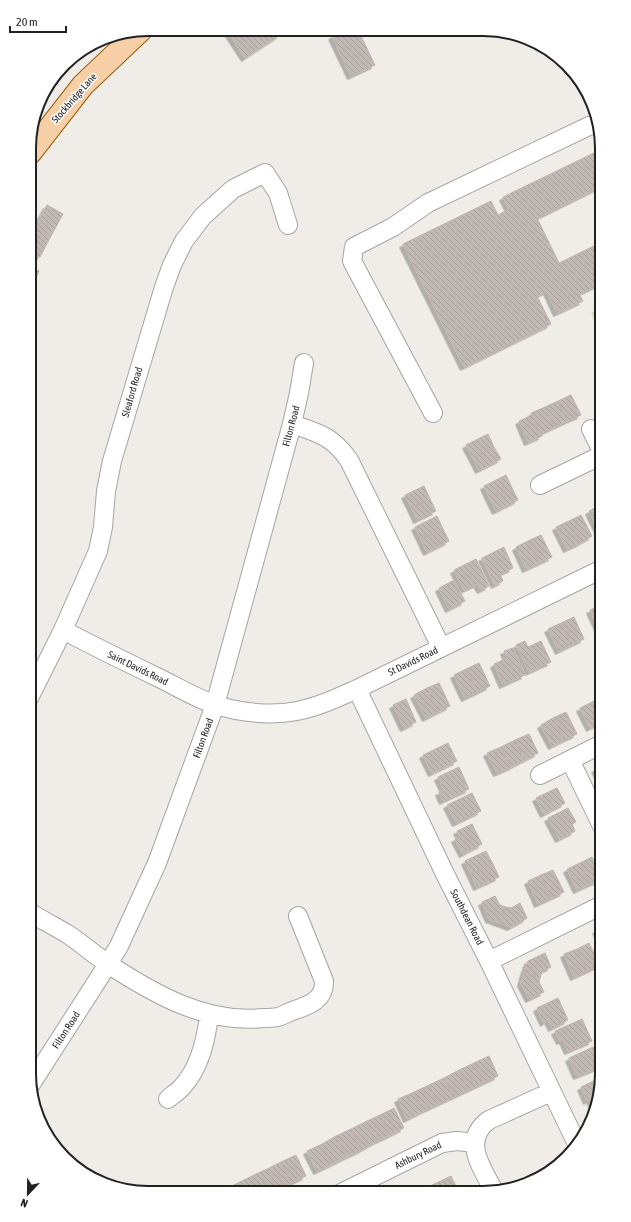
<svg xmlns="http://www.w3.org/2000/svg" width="631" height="1222" viewBox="0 0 631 1222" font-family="'Asap Condensed',sans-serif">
	<defs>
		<pattern id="grass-dots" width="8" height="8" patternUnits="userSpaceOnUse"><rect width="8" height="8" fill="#cfe7b1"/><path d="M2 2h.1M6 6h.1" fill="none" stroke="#b1c698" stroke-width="1.8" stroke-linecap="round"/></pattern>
		<pattern id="building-back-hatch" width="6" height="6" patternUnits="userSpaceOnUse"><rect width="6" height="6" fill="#c1b9b4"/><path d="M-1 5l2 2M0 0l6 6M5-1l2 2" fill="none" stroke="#a69f9a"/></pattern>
		<filter id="shadow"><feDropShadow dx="-3.5" dy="3.5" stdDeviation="0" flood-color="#0004"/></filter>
	</defs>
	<rect width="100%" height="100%" fill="#f0ede8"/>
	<!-- grass -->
	<path fill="url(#grass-dots)" d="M602,308V338L591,313Z"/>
	<!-- building -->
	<path fill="url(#building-back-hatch)" stroke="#c2b3ab" filter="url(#shadow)" d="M226,29L276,30L280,35L245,58Z
		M342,30H358L375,65L351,76L332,36L342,31Z
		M602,149V186L537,218L559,263L602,242V283L579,294L583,301L557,313L547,291L537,296L551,324L464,367L403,244L491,201L498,215L509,209L503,197Z
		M47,205L63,214L51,236L35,227Z
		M35,227L51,236L40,257L30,252V237Z
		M30,267L39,271L32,288L30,287Z
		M571,395L581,415L567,421L558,401Z
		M558,401L567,421L554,427L545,407Z
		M545,407L554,427L541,433L531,413Z
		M532,415L542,436L528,442L519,421Z
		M488,434L494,447L473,458L466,445Z
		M494,447L501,459L479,470L473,458Z
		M506,475L512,488L490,499L484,486Z
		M424,486L430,499L411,507L405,495Z
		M512,488L518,500L496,511L490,499Z
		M430,499L436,511L417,520L411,507Z
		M602,504V530L599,532L589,511Z
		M581,515L592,536L580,543L569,521Z
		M437,516L443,529L421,539L415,527Z
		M569,521L580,543L567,549L556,527Z
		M443,529L449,541L427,552L421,539Z
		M541,535L552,557L539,563L528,541Z
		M528,541L539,563L526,569L516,547Z
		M504,547L513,568L500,574L503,581L495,585L482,558Z
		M476,559L489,586L481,590L477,584L464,590L454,570Z
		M454,580L465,601L449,609L439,588Z
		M602,604V631L600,632L590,610Z
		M574,617L584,639L571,645L561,623Z
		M561,623L571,645L559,651L548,629Z
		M525,641L528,647L541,641L551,662L529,672L516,645Z
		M513,648L525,675L503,685L494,664L507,658L504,651Z
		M479,663L490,686L478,692L466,669Z
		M466,669L478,692L465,698L454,675Z
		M439,683L450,706L438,712L427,688Z
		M427,688L438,712L426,718L414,695Z
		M602,697V717L594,701Z
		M406,699L416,722L404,728L393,705Z
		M594,701L602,717V722L590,728L580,708Z
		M566,712L577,734L564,740L553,718Z
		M553,718L564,740L552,746L541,725Z
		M529,734L538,753L524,760L515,740Z
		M515,740L524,760L511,767L501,747Z
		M448,743L457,761L432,773L423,755Z
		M501,747L511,767L497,773L487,753Z
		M602,766V782L595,769Z
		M459,767L469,789L443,801L439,792L444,790L438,777Z
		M557,788L565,803L544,814L536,798Z
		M472,793L481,811L456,823L447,805Z
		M568,808L576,822L572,824L575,831L559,839L548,818Z
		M472,824L482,844L463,854L455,839L460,836L457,831Z
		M486,851L493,864L471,874L465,861Z
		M592,857L602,879L590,884L580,863Z
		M580,863L590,884L577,890L567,869Z
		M493,864L499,877L477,887L471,874Z
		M553,870L564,892L551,898L541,875Z
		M541,875L551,898L538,904L528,881Z
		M495,896L500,905L506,907L500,923L489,919L482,902Z
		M520,903L527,918L511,927L500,923L506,907L511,908Z
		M602,928V942L596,930Z
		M589,943L600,965L587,971L577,949Z
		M577,949L587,971L574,977L564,954Z
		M545,953L551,967L542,971L540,978L524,972L528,961Z
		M524,972L540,978L539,982L544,992L529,999L521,983Z
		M558,998L568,1020L552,1028L548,1020L544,1023L537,1008Z
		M582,1019L592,1041L568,1051L563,1040L560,1041L555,1031Z
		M593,1047L602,1066L577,1076L569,1058Z
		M489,1056L498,1076L483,1083L474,1063Z
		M474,1063L483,1083L468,1090L459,1070Z
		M459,1070L468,1090L453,1097L444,1078Z
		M602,1077L599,1095L587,1101L581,1087Z
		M444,1078L453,1097L438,1104L429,1085Z
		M429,1085L438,1104L423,1111L414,1092Z
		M414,1092L423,1111L407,1119L398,1099Z
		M599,1095L595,1110L590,1099Z
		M394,1108L404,1128L390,1135L380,1115Z
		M380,1115L390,1135L375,1142L365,1122Z
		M365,1122L375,1142L361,1150L351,1129Z
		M351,1129L361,1150L346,1157L336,1136Z
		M336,1136L346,1157L332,1164L322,1144Z
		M322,1144L332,1164L317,1171L307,1151Z
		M296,1155L306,1176L291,1183L281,1162Z
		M281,1162L291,1183L277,1190L267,1169Z
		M267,1169L277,1190L271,1192H260L252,1176Z
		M252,1176L260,1192H242L238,1183Z
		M451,1176L459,1192L456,1193H433L430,1186Z
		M238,1183L242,1192H224L223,1190Z"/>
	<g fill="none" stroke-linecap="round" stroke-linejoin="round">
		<!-- minor casing -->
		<g stroke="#a5a5a5" stroke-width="20">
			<path id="minor" d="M433,413L352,261L354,247L393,227L428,203L589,126L598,124
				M292,424C319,433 332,436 349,460L441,647
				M591,429L602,451
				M540,485L602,455
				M63,630C93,646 124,661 155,676C174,685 197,699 216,705C241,713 271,716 297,711C318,707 337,698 357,689L602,569
				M357,689L445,874L489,961L578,1146
				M29,698L63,630L98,551L103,527L106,491L112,461L164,287L172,265L184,241L203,216L233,189L265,173L278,193L288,225
				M570,760L602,826
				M540,775L602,744
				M29,912C42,920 56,927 69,935C82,944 95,955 108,964C154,994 206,1024 263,1018C268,1018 273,1018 278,1017C284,1015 289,1012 295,1010C310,1005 325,999 324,981L298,916
				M489,961L602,905
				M31,1084L108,964L119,946L157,863L215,705L292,424L299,393L304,363
				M168,1099C172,1095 178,1092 182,1087C200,1068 206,1040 209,1015
				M494,1191C482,1168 461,1140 489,1120L551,1092
				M341,1193L442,1143L457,1141L475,1143"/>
		</g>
		<!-- major casing -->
		<g stroke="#955d08" stroke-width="24">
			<path id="major" d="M30,153L83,85L141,30"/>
		</g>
		<!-- minor -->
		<use href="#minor" stroke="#fff" stroke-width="18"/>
		<!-- major -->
		<use href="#major" stroke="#f7cfa6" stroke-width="22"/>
	</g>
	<g text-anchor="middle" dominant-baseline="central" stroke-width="3" stroke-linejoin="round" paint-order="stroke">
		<!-- street labels -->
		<g font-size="10" fill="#212121" stroke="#fff">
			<text transform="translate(74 98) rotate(-49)">Stockbridge Lane</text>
			<text transform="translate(132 392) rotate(-74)">Sleaford Road</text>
			<text transform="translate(291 426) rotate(-75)">Filton Road</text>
			<text transform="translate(413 661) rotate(-26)">St Davids Road</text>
			<text transform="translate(138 668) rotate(26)">Saint Davids Road</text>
			<text transform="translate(203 738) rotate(-70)">Filton Road</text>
			<text transform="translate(467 917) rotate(63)">Southdean Road</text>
			<text transform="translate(66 1030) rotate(-57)">Filton Road</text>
			<text transform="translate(418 1155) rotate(-26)">Ashbury Road</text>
		</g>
	</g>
	<!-- crop -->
	<path d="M0 0H631V1222H0ZM148 36H483A112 112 0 0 1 595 148V1074A112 112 0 0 1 483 1186H148A112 112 0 0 1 36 1074V148A112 112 0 0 1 148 36Z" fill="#fff" fill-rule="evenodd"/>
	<path fill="none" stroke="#212121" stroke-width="2" d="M148 36H483A112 112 0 0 1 595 148V1074A112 112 0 0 1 483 1186H148A112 112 0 0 1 36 1074V148A112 112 0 0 1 148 36Z"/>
	<!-- north arrow -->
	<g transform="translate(28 1194) rotate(202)" stroke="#ffffff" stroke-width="3" paint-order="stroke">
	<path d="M0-3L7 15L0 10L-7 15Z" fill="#212121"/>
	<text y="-6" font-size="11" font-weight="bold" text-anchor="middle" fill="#212121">N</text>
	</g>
	<!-- scale -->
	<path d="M10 26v6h56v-6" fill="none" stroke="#212121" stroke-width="2"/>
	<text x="16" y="26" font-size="12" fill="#212121" stroke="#ffffff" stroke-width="3" paint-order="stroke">20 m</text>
</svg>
